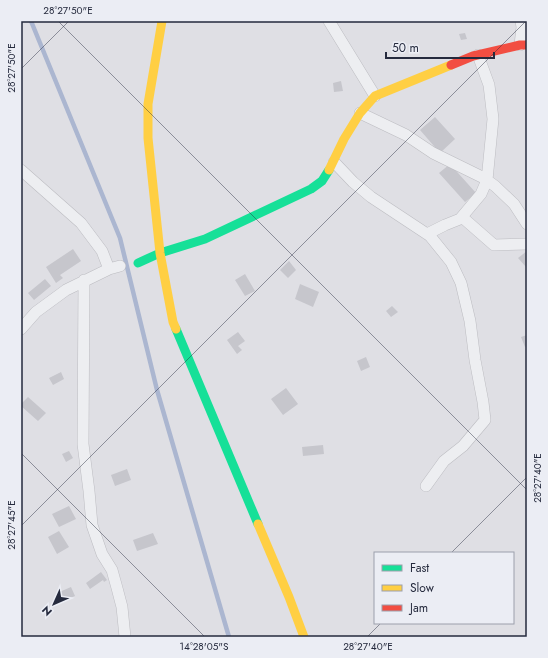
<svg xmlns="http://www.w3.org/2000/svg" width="548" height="658" viewBox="0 0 548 658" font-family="Jost,sans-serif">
	<rect width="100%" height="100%" fill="#dfdfe4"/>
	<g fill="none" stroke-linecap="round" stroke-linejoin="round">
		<!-- stream -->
		<path stroke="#abb6d0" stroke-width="4.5" d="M31,21L120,238L157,390L229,637"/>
	</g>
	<!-- building -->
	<path fill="#c6c6cc" d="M465,33L467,39L461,40L459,34Z
		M341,81L343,91L334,92L333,83Z
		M435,117L455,139L440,153L420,130Z
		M450,164L476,193L465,202L439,173Z
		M73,249L81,261L60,275L63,278L56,283L46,267Z
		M527,251V266L526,267L518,258Z
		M289,261L296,270L288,278L280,270Z
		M245,274L255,291L245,296L235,280Z
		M45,279L51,286L34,300L28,293Z
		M300,284L319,292L313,307L295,299Z
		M392,306L398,312L391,317L386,311Z
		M238,332L245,341L238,346L242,350L237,354L227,340Z
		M527,335V346L525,347L521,337Z
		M366,357L370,367L361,371L357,361Z
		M61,372L64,379L53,385L49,378Z
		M286,388L298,404L283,415L271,399Z
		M28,397L46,413L38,421L21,406V404Z
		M323,445L324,454L303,456L302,447Z
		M69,451L73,458L66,462L62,454Z
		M127,469L131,480L115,486L111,475Z
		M69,506L76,519L59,527L52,514Z
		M59,531L69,547L57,554L48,537Z
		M153,533L158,544L137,551L133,540Z
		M101,572L107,580L104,582L103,580L90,589L86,583Z
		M71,587L75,596L61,602L57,593Z"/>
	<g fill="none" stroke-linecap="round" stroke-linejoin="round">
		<!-- street casing -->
		<g stroke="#bcbcc1" stroke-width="12">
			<path id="street" d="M329,21L375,96
				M520,45L522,27L521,21
				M360,113L406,135L433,153L484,178L495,186L514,204L527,224
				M334,162L353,182L371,197L430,236L451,262L461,283L470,321L475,360L483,402L485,420L463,446L444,461L426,486
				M21,170L81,223L102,251L109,269
				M462,217L494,245L527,244
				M427,234L445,225L460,219L481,194L487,180L493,119L489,85L478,55
				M84,280L83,444L89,491L92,525L102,554L112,570L117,588L122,607L125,637
				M21,329L36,312L66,290L109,269L120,266"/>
		</g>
		<!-- street -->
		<use href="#street" stroke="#edeef1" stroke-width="11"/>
		<!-- fast -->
		<path stroke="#16e098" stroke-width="9" d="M138,263L160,253L205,239L311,189L322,181L329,170
			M176,329L258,524"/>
		<!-- slow -->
		<path stroke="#ffcf43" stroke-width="9" d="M162,21L148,104V138L160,253L173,322L176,329
			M329,170L344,139L360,113L375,96L451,65
			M258,524L289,597L304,637"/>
		<!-- jam -->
		<path stroke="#f24e42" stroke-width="9" d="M451,65L473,56L520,45H527"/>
	</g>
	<!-- ticks -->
	<path fill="none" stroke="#252a3d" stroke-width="1" stroke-opacity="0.45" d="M58,21L527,490M21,69L69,21M21,453L205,637M21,526L526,21M451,553L527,477M367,637L381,623"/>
	<!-- border -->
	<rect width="548" height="658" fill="none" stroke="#ebedf4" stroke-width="44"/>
	<!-- legend -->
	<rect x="374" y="552" width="140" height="72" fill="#ebedf4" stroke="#9c9fab"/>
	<rect x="382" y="565" width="20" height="6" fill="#16e098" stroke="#9c9fab"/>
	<text x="410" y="572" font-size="12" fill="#252a3d">Fast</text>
	<rect x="382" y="585" width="20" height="6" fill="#ffcf43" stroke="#9c9fab"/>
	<text x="410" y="592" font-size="12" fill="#252a3d">Slow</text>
	<rect x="382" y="605" width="20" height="6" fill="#f24e42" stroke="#9c9fab"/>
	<text x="410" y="612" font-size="12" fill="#252a3d">Jam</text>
	<!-- north arrow -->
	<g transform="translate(54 604) rotate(225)" stroke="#ebedf4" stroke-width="3" paint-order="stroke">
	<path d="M0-3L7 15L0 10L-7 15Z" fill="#252a3d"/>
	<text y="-6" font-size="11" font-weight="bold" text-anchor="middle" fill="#252a3d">N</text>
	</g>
	<!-- scale -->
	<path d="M386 52v6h108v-6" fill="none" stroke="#252a3d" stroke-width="2"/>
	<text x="392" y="52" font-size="12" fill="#252a3d" stroke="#ebedf4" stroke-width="3" paint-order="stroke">50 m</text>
	<rect x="22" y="22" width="504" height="614" fill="none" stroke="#252a3d" stroke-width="1.5"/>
	<g font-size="10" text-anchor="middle" fill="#252a3d">
		<text x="68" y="14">28°27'50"E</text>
		<text transform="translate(11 68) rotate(-90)" y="4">28°27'50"E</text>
		<text transform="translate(537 478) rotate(-90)" y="4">28°27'40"E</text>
		<text transform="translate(11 525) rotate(-90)" y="4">28°27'45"E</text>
		<text x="204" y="650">14°28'05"S</text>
		<text x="368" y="650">28°27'40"E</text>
	</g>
</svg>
